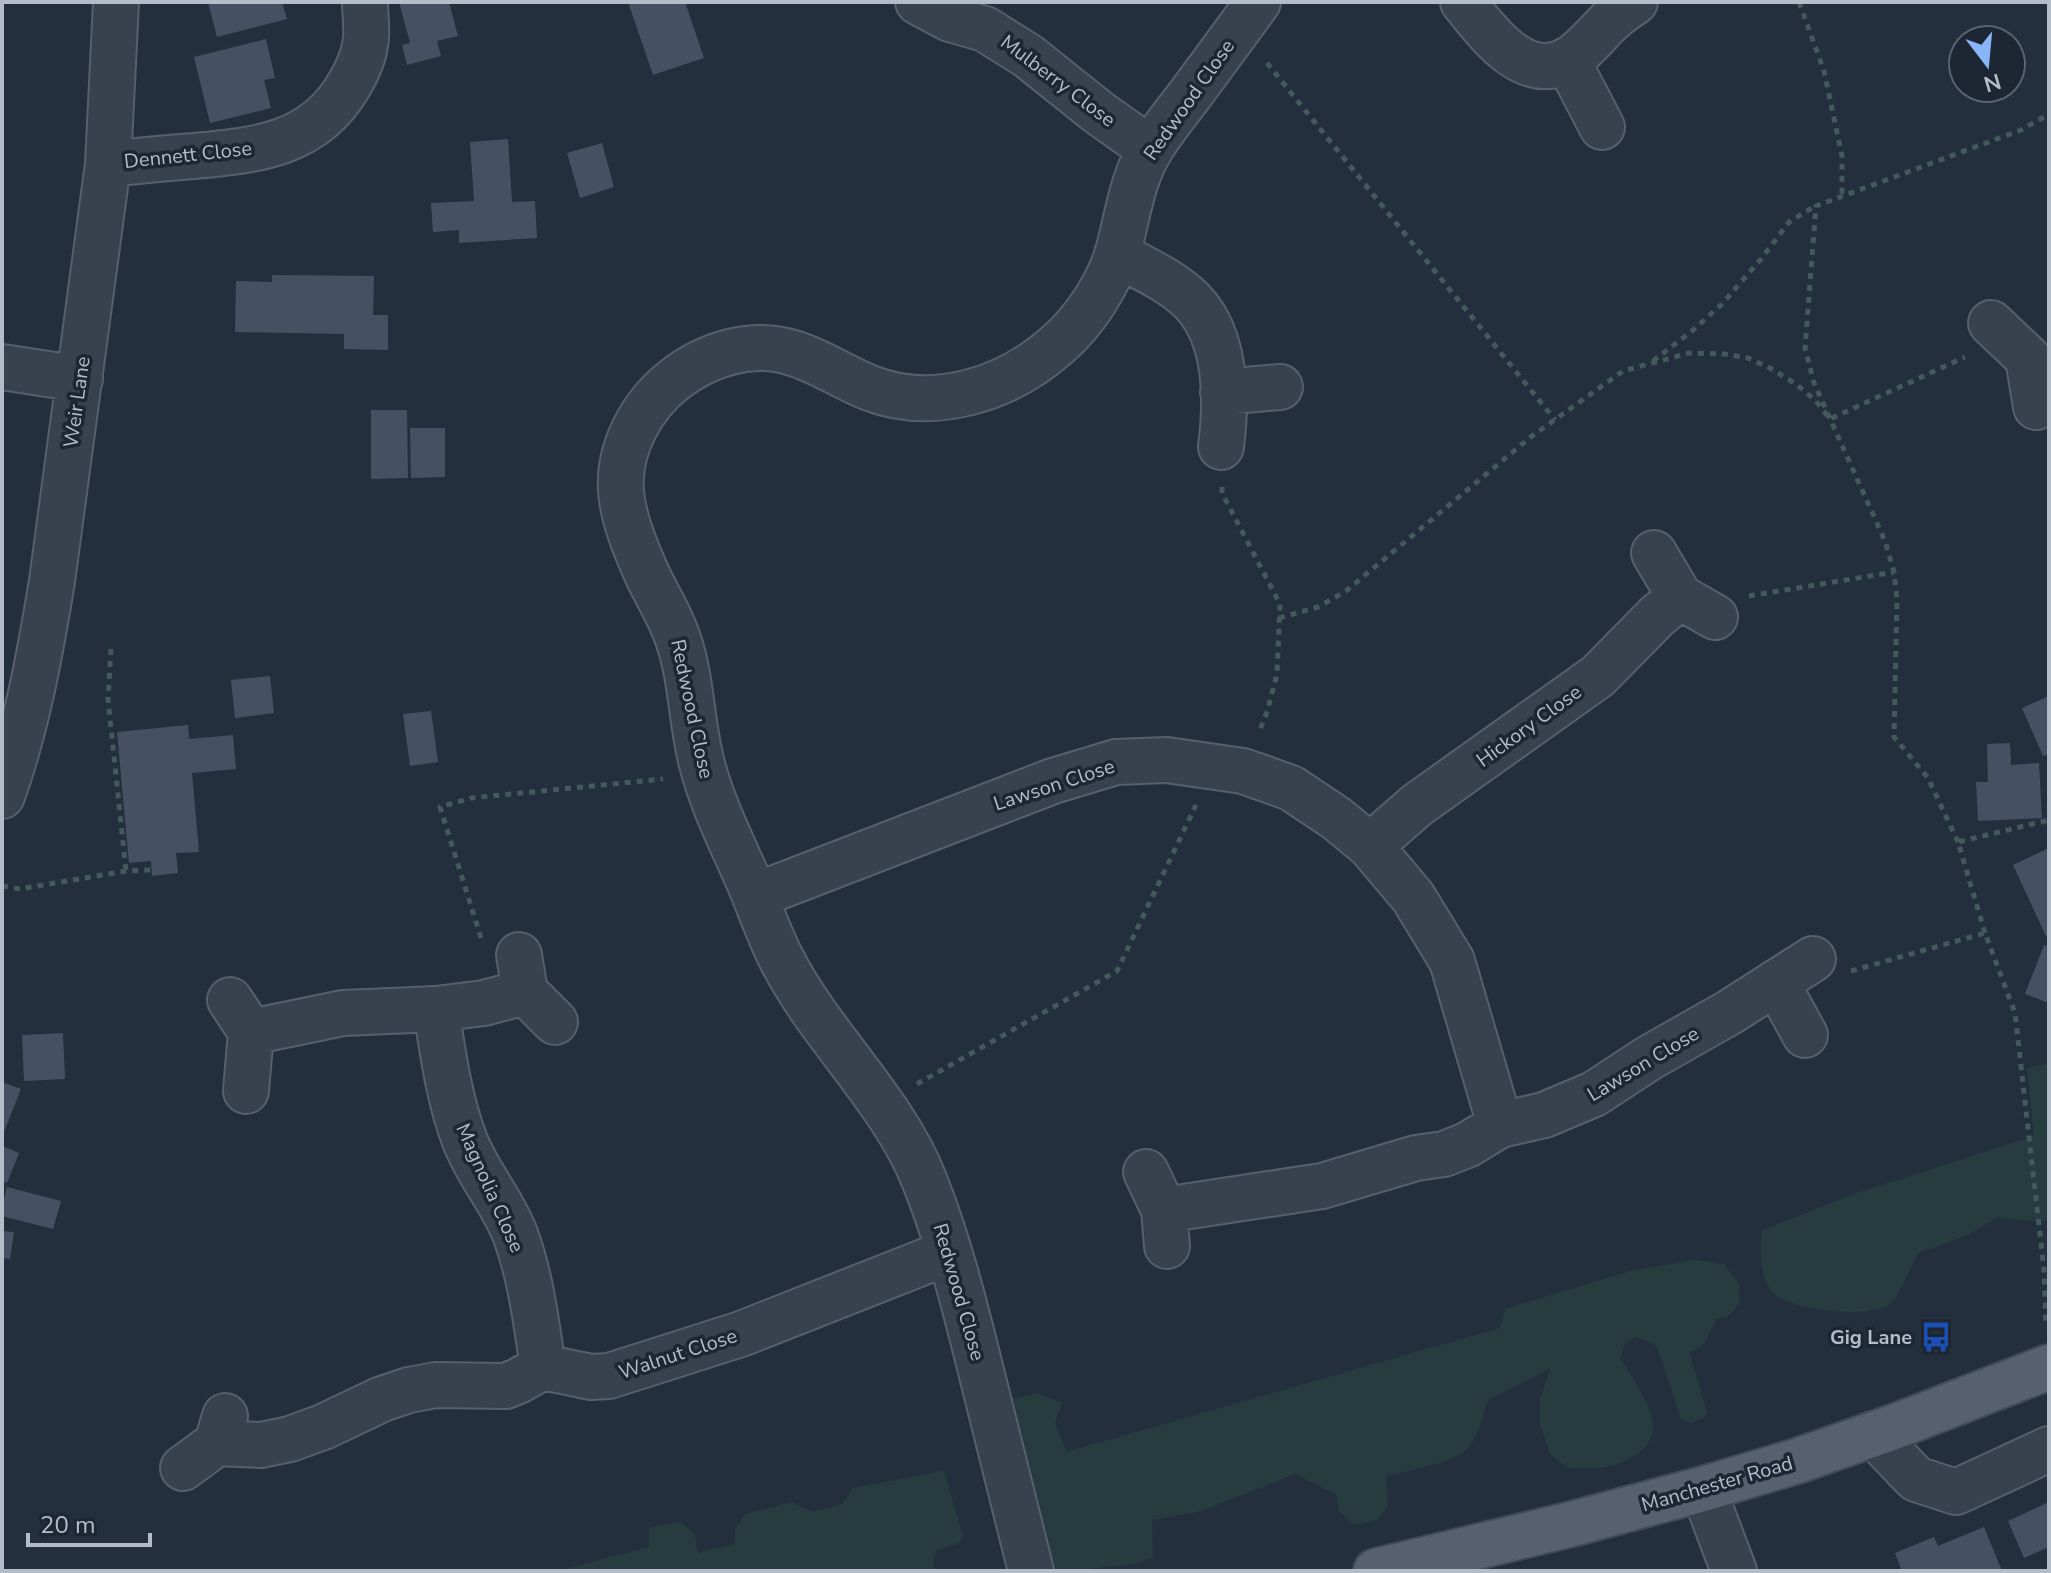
<svg xmlns="http://www.w3.org/2000/svg" width="2051" height="1573" viewBox="0 0 2051 1573" font-family="'Nunito Sans',sans-serif">
	<rect width="100%" height="100%" fill="#242f3e"/>
	<!-- green -->
	<path fill="#263c3f" d="M2049,1063V1220L2029,1221L1997,1218L1966,1236L1918,1253C1913,1263 1899,1296 1891,1303C1872,1320 1787,1311 1771,1291C1759,1275 1760,1248 1762,1230L1857,1193L2034,1136L2027,1068Z
		M1694,1260L1724,1264L1739,1284L1740,1302L1729,1316L1717,1319L1703,1346L1689,1352L1707,1412L1704,1418L1691,1423L1681,1419L1657,1346L1636,1337L1625,1344L1620,1358C1631,1375 1648,1399 1652,1419C1658,1448 1629,1462 1606,1467C1594,1469 1580,1468 1568,1468L1550,1454L1540,1425V1399L1550,1369L1488,1400C1483,1415 1479,1434 1469,1447C1457,1463 1406,1471 1386,1476L1388,1506L1377,1520L1354,1525L1338,1511L1337,1495L1295,1474L1202,1511L1152,1520L1153,1558L1128,1565L1068,1571H1060L1038,1564L1008,1400L1037,1393L1062,1403L1055,1422L1066,1452L1500,1328L1505,1309L1630,1271Z
		M944,1471L963,1536L959,1543L936,1551L933,1564L936,1571H557L649,1547V1528L680,1522L695,1534L698,1553L735,1543V1528L746,1514L792,1502L812,1512L842,1504L853,1488Z"/>
	<!-- building -->
	<path fill="#455162" d="M208,2H282L287,19L217,37Z
		M399,2H449L458,36L437,41L441,56L407,65L402,45L410,43Z
		M628,2H685L704,58L653,75Z
		M266,39L275,78L264,80L271,108L210,123L194,57Z
		M508,139L512,202L535,201L537,238L459,243V230L433,232L431,203L474,201L470,142Z
		M602,143L614,187L580,198L567,153Z
		M272,275L374,276L373,315H388V350L344,349V334L235,332L236,281L272,282Z
		M371,410H407L408,478L371,479Z
		M410,428H445V477L411,478Z
		M270,676L274,713L235,718L231,680Z
		M2049,696V754L2043,756L2022,708Z
		M431,711L438,762L410,766L403,714Z
		M188,725L189,739L233,735L236,769L192,773L199,852L176,853L178,873L152,876L151,861L129,863L117,732Z
		M2010,743L2011,765L2039,763L2042,818L1978,821L1976,782H1988L1987,744Z
		M2049,848V934L2046,936L2013,865Z
		M2044,945L2049,947V1003L2025,994Z
		M63,1033L65,1079L24,1081L22,1035Z
		M2,1082L21,1089L2,1137Z
		M2,1146L19,1153L7,1183L2,1181Z
		M7,1187L61,1201L53,1229L2,1216V1207Z
		M2,1231L14,1232L10,1259L2,1258Z
		M2049,1502V1547L2024,1558L2008,1521Z
		M1984,1527L2002,1571H1902L1895,1553L1934,1537L1938,1546Z"/>
	<g fill="none" stroke-linecap="round" stroke-linejoin="round">
		<!-- minor casing -->
		<g stroke="#565f6c" stroke-width="48">
			<path id="minor" d="M918,2L950,19L985,29L1028,56L1098,112L1150,149
				M1463,2C1487,31 1523,84 1568,60C1585,50 1596,34 1610,21C1617,14 1626,8 1635,2
				M1567,60L1602,127
				M108,164C137,161 166,158 194,156C258,150 314,145 349,85C356,73 363,59 365,45C368,32 365,16 365,2
				M1117,254C1142,268 1170,280 1191,300C1227,336 1227,399 1221,447
				M1991,323L2028,358L2036,407
				M2,367L80,379
				M1223,392L1280,387
				M1654,553L1680,597L1715,617
				M2,796C27,726 40,654 52,581L108,164L116,2
				M1370,846L1417,805L1598,676L1657,616L1680,597
				M755,896L1053,781L1116,762L1167,760L1243,771L1291,788L1336,818L1370,846L1413,897L1452,961L1500,1125
				M519,955L525,992L555,1022
				M1776,982L1805,1035
				M230,1000L251,1032L246,1091
				M436,1009C443,1054 449,1099 465,1141C478,1174 502,1201 515,1234C531,1277 536,1322 543,1367
				M251,1032L343,1013L436,1009L484,1003L525,992
				M1146,1172L1164,1210L1167,1246
				M1164,1210L1322,1186L1416,1158L1444,1154L1467,1145L1500,1125L1544,1115L1594,1094L1649,1058L1730,1012L1813,959
				M1873,1434L1916,1479L1956,1492L2049,1449
				M217,1443L261,1445L290,1439L323,1427L382,1399L409,1390L436,1385L506,1386L518,1381L543,1367L591,1377L609,1376L741,1334L949,1252
				M183,1468L217,1443L225,1416
				M1703,1489L1734,1571
				M1031,1571C1015,1506 999,1441 982,1375C966,1311 950,1245 925,1182C893,1100 822,1038 782,960C769,935 760,908 749,882C732,843 712,804 702,764C691,723 692,679 678,639C670,615 656,594 646,572C635,547 623,518 621,491C618,449 641,406 674,380C707,354 752,340 793,353C820,361 844,378 870,388C934,413 1008,389 1057,345C1084,322 1110,283 1119,248C1128,214 1132,179 1151,148C1162,130 1176,113 1189,96C1212,65 1235,34 1258,2"/>
		</g>
		<!-- major casing -->
		<g stroke="#414a57" stroke-width="48">
			<path id="major" d="M1376,1571L1572,1524L1703,1489L1797,1461L1891,1428L2049,1367"/>
		</g>
		<!-- path -->
		<path stroke="#44595c" stroke-width="5" stroke-dasharray="6 6" stroke-linecap="butt" d="M1799,2L1824,71L1842,156V196
			M1267,63L1555,420
			M1653,361L1692,331L1722,304L1761,259L1789,222L1815,206
			M1222,487V493L1280,604L1277,674L1267,712L1259,732
			M1749,596L1894,572
			M1279,618L1318,607L1346,591L1532,436L1623,371L1689,353L1725,354L1748,358L1770,368L1796,384L1815,400L1830,419L1965,357
			M111,649L108,699L126,871
			M1958,842L1928,778L1894,737L1897,599L1894,572L1885,541L1814,383L1805,348L1816,206L2021,130L2049,114
			M2,886L20,889L126,871L152,870
			M1985,933L1958,842L2049,820
			M481,938L440,807L471,798L663,779
			M1851,971L1985,933L2015,1013L2044,1270L2046,1325
			M917,1084L1117,971L1196,805"/>
		<!-- minor -->
		<use href="#minor" stroke="#38414e" stroke-width="44"/>
		<!-- major -->
		<use href="#major" stroke="#56606e" stroke-width="44"/>
	</g>
	<!-- icons -->
	<defs>
		<g id="bus-bare" transform="scale(2.4)"><path d="M-5-6H5V4H4V6H2V4H-2V6H-4V4H-5ZM-3.5-4V0h7V-4ZM-3.5 1.2v1.5H-2V1.2ZM2 1.2v1.5H3.5V1.2Z" fill="#1a4fb4" stroke="#1d2633" stroke-width="2.5" paint-order="stroke"/></g>
	</defs>
	<g fill-rule="evenodd">
		<use href="#bus-bare" x="1936" y="1337"/>
	</g>
	<g text-anchor="middle" dominant-baseline="central" stroke-width="7" stroke-linejoin="round" paint-order="stroke">
		<!-- street labels -->
		<g font-size="20" fill="#b4bcc9" stroke="#1d2633">
			<text transform="translate(1058 81) rotate(37)">Mulberry Close</text>
			<text transform="translate(1189 100) rotate(-55)">Redwood Close</text>
			<text transform="translate(188 155) rotate(-6)">Dennett Close</text>
			<text transform="translate(77 402) rotate(-82)">Weir Lane</text>
			<text transform="translate(692 709) rotate(78)">Redwood Close</text>
			<text transform="translate(1529 726) rotate(-36)">Hickory Close</text>
			<text transform="translate(1054 785) rotate(-18)">Lawson Close</text>
			<text transform="translate(1643 1064) rotate(-31)">Lawson Close</text>
			<text transform="translate(490 1188) rotate(66)">Magnolia Close</text>
			<text transform="translate(959 1292) rotate(74)">Redwood Close</text>
			<text transform="translate(678 1354) rotate(-18)">Walnut Close</text>
			<text transform="translate(1717 1484) rotate(-16)">Manchester Road</text>
		</g>
		<!-- poi labels -->
		<g font-size="20" font-weight="bold" fill="#b4bcc9" stroke="#1d2633" text-anchor="end">
			<text x="1912" y="1337">Gig Lane</text>
		</g>
	</g>
	<!-- border -->
	<rect width="2051" height="1573" fill="none" stroke="#b4bcc9" stroke-width="8"/>
	<!-- north arrow -->
	<g transform="translate(1987 64) rotate(164)"><circle r="38" fill="#1d2633" stroke="#59626f" stroke-width="2"/>
	<path d="M0-6L14 30L0 20L-14 30Z" fill="#8ab4f8"/>
	<text y="-12" font-size="22" font-weight="bold" text-anchor="middle" fill="#b4bcc9">N</text>
	</g>
	<!-- scale -->
	<path d="M28 1533v12h122v-12" fill="none" stroke="#b4bcc9" stroke-width="4"/>
	<text x="40" y="1533" font-size="24" fill="#b4bcc9" stroke="#1d2633" stroke-width="6" paint-order="stroke">20 m</text>
</svg>
